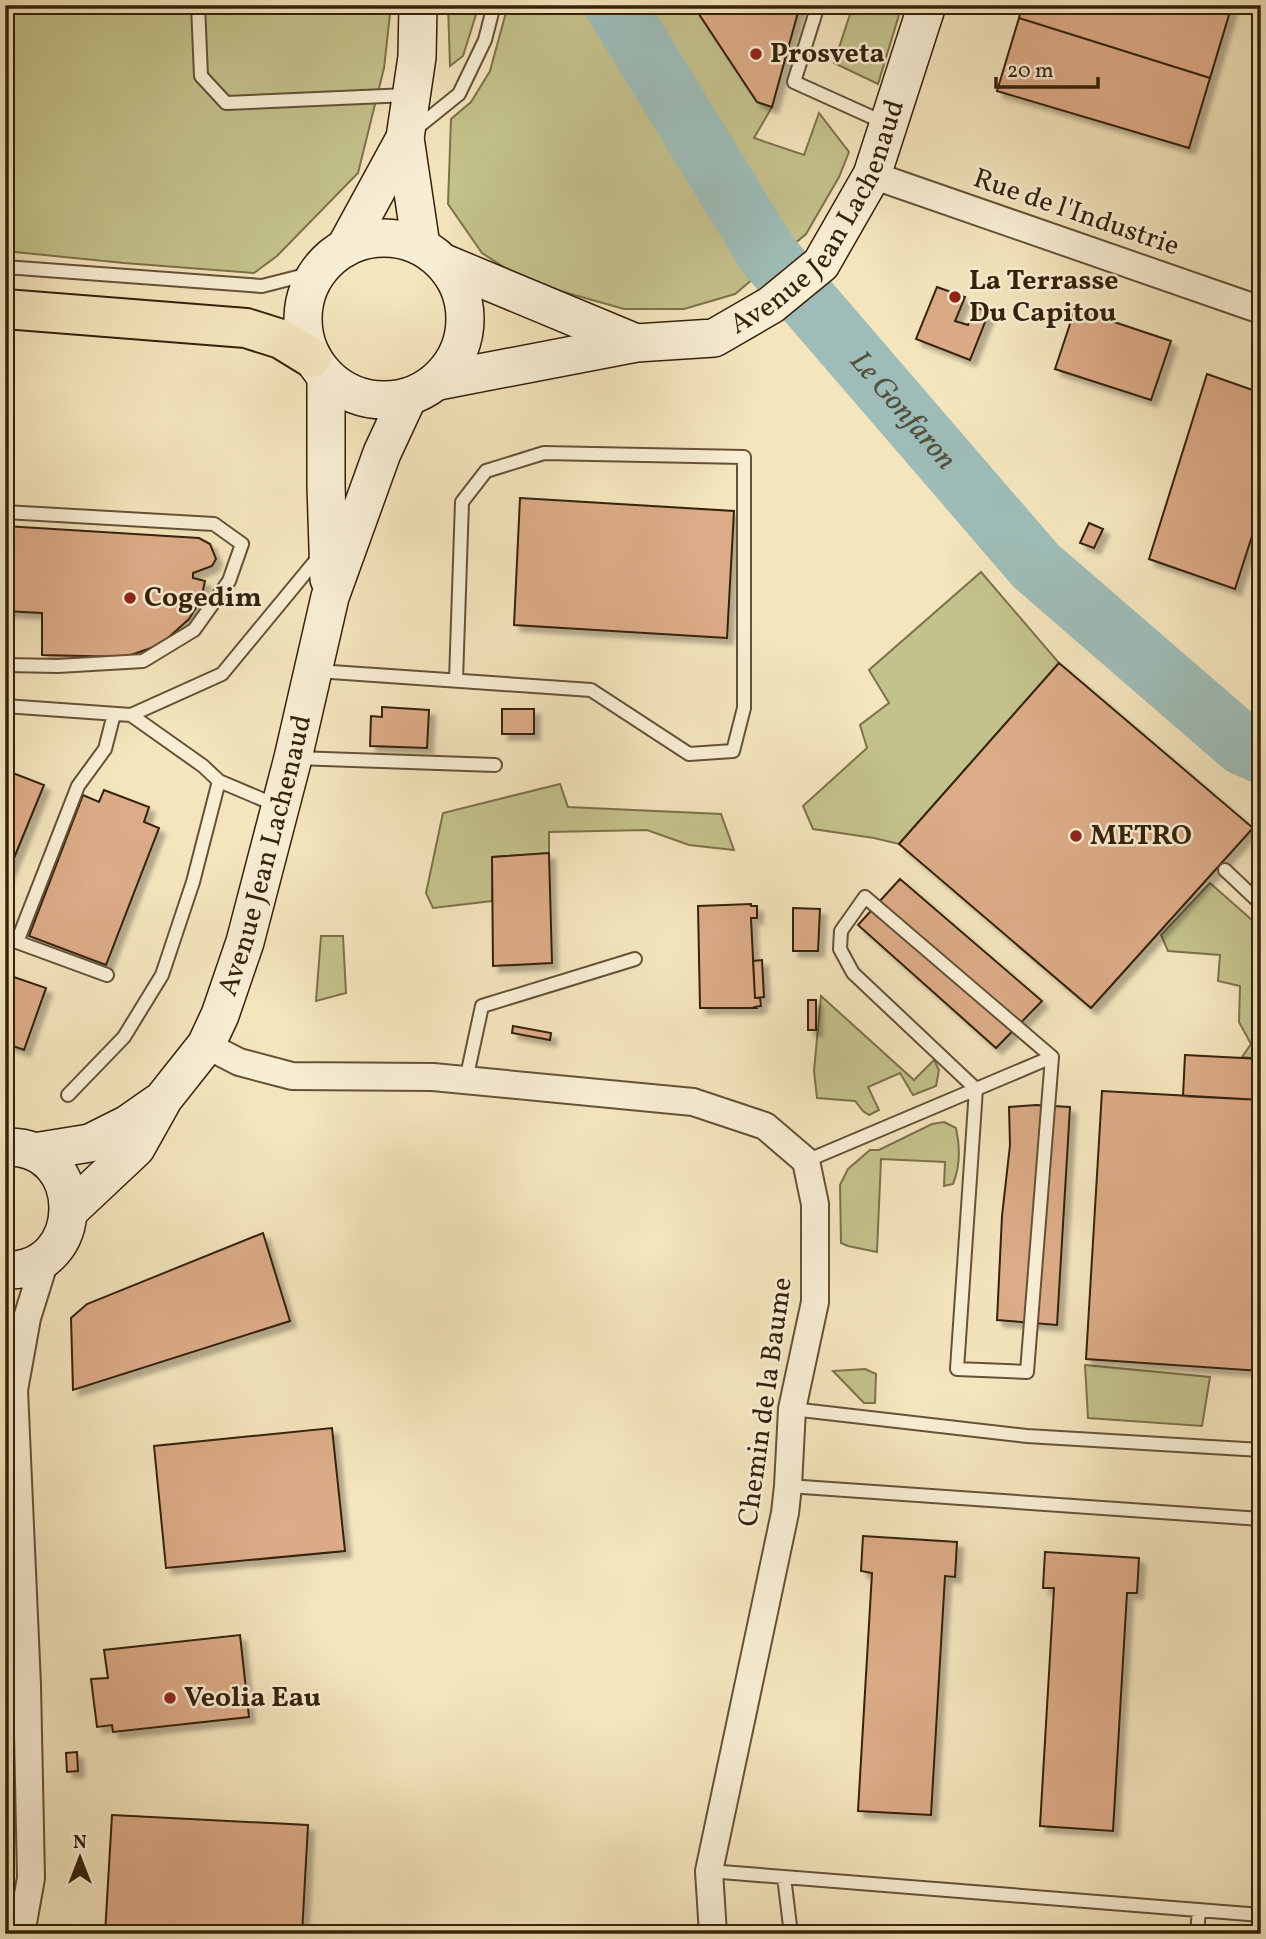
<svg xmlns="http://www.w3.org/2000/svg" width="1266" height="1939" viewBox="0 0 1266 1939" font-family="Vollkorn,serif">
	<defs>
		<filter id="shadow"><feDropShadow dx="6" dy="6" stdDeviation="2" flood-color="#0004"/></filter>
	</defs>
	<rect width="100%" height="100%" fill="#f4e5bd"/>
	<filter id="stains"><feTurbulence type="fractalNoise" baseFrequency=".00286" numOctaves="4"/><feColorMatrix values="0 0 0 0 .2 0 0 0 0 .09 0 0 0 0 .02 0 0 0 .5 -.17"/></filter>
	<radialGradient id="worn" r=".72"><stop offset=".6" stop-color="#630" stop-opacity="0"/><stop offset="1" stop-color="#630" stop-opacity=".3"/></radialGradient>
	<!-- green -->
	<path fill="#c4c28c" stroke="#7c724a" stroke-width="2" d="M5,5H391L384,68L358,173L277,256L254,273L124,263L5,251Z
		M448,5H479L463,56L450,66Z
		M508,5H693L757,102L772,107L754,138L804,155L819,113L849,152L839,177L806,234L735,294L684,309H624L525,281L482,253L448,204L451,119L471,102L490,71Z
		M853,5H902L878,84L834,63Z
		M981,572L1059,663L899,844L874,838L813,829L803,806L867,748L860,725L889,703L869,670Z
		M560,784L568,807L721,814L734,850L689,845L647,830L549,832V853L493,857L492,901L433,908L426,893L443,813Z
		M1210,883L1261,928V1059L1242,1057L1251,1044L1239,1022L1240,986L1218,981L1220,955L1168,951L1161,935Z
		M321,936H343L346,993L316,1001Z
		M821,996L914,1080L934,1060L939,1070L936,1086L913,1095L900,1073L868,1087L879,1110L869,1115L863,1111L855,1101L817,1098L814,1071Z
		M944,1122L956,1128C960,1146 960,1167 953,1184L944,1186L945,1162L881,1159L877,1252L848,1246L841,1243L840,1185L848,1169L870,1150H879L932,1124Z
		M1085,1365L1210,1377L1202,1426L1088,1418Z
		M865,1369L876,1374L875,1403H864L833,1371Z"/>
	<g fill="none" stroke-linecap="round" stroke-linejoin="round">
		<!-- river -->
		<path stroke="#9ebdb8" stroke-width="61" id="s1" d="M615,5L768,255L1036,566L1243,745L1261,753"/>
	</g>
	<!-- building -->
	<path fill="#dcab87" stroke="#342109" stroke-width="2" filter="url(#shadow)" d="M693,5H800L772,107L757,102Z
		M1022,5H1232L1210,78L1019,18Z
		M1019,18L1210,78L1189,148L997,91Z
		M937,287L965,297L955,321L968,325L975,307L989,312L970,360L916,339Z
		M1075,309L1171,341L1151,400L1055,369Z
		M1207,374L1261,393V508L1235,589L1149,559Z
		M520,498L734,511L727,638L514,625Z
		M1089,523L1103,529L1094,548L1080,543Z
		M5,526L199,538L210,544L216,559L212,566L193,573V578L205,581L201,599L189,619L169,637L151,648L125,657L42,655V613L5,611Z
		M1059,663L1253,828L1091,1008L899,844Z
		M382,707L429,710L427,748L370,746L371,716L382,717Z
		M502,709H534V734H502Z
		M5,770L44,785L5,880Z
		M104,790L149,807L144,822L159,828L106,965L29,936L83,795L99,802Z
		M549,853L552,963L493,966L492,857Z
		M900,879L1042,1001L996,1048L858,925Z
		M751,904V906H757V918H751L755,998H760L761,1006L755,1007L756,1008H700L698,906Z
		M793,908L820,909L818,951H793Z
		M762,960L764,997L755,998L753,961Z
		M5,974L46,988L24,1050L5,1043Z
		M808,1000H816V1030H808Z
		M513,1026L551,1033L550,1040L512,1033Z
		M1185,1055L1261,1059V1100L1183,1096Z
		M1102,1091L1261,1100V1371L1086,1359Z
		M1036,1105L1070,1107L1057,1325L997,1320L1002,1216L1010,1145L1009,1107Z
		M263,1233L290,1321L73,1390L71,1318L87,1304Z
		M332,1428L345,1551L166,1568L154,1446Z
		M863,1536L957,1542L955,1577L945,1576L931,1815L858,1811L872,1573L861,1571Z
		M1045,1552L1139,1558L1137,1593H1127L1113,1831L1040,1826L1054,1588H1043Z
		M1257,1568H1261V1603H1255Z
		M240,1635L249,1717L113,1732L112,1725L97,1727L91,1679L108,1678L104,1650Z
		M1261,1689V1843L1252,1842Z
		M77,1752L78,1771L67,1772L66,1753Z
		M112,1815L308,1825L302,1934H105Z"/>
	<g fill="none" stroke-linecap="round" stroke-linejoin="round">
		<!-- lane casing -->
		<g stroke="#645236" stroke-width="16">
			<path id="lane" d="M198,5L201,76L226,103L408,95
				M818,5L794,82L885,123
				M413,131L459,94L485,40L494,5
				M5,267L262,286L317,272
				M5,512L214,524L242,544L229,581L194,630L143,661L58,666L5,665
				M317,671L591,690L689,754L733,751L744,708V457L544,453L486,471L462,502L456,680
				M5,706L131,715L203,766L219,781L278,806
				M131,715L222,674L321,554
				M296,758L495,765
				M1225,870L1261,904
				M865,897L1052,1057L1027,1372L957,1369L976,1089L853,973L840,949L841,931Z
				M107,975L17,942L78,786L105,749L114,714
				M466,1080L482,1006L635,959
				M68,1095L124,1037L162,975L193,882L219,781
				M806,1161L1052,1057
				M792,1409L1027,1436L1261,1450
				M788,1486L1261,1519
				M709,1871L1261,1915
				M784,1877L791,1934
				M1197,1934L1199,1910"/>
		</g>
		<!-- street casing -->
		<g stroke="#645236" stroke-width="30">
			<path id="street" d="M872,175L1261,310
				M206,1045L239,1062L292,1076L433,1077L693,1102L765,1126L806,1161L815,1204V1302L792,1409L788,1486L785,1513L709,1871L713,1934
				M21,1934L31,1878L27,1685L14,1390L27,1318L46,1257"/>
		</g>
		<!-- secondary casing -->
		<g stroke="#342109" stroke-width="40">
			<g id="secondary">
				<path d="M418,5L417,57L405,138L421,246"/>
				<circle cx="384" cy="319" r="81"/>
				<path d="M345,248L405,138"/>
				<path d="M444,263L636,343"/>
				<path d="M326,377V485L329,579"/>
				<path id="s2" d="M438,381L636,343L714,338L771,305L821,264L872,175L927,5"/>
				<path d="M5,1147C89,1143 89,1273 5,1270"/>
				<path d="M34,1152L90,1143L128,1124L158,1103"/>
				<path id="s3" d="M69,1211L136,1148L164,1098L206,1045L220,1015L245,942L293,758L330,597L382,453L408,397"/>
			</g>
		</g>
		<!-- highway casing -->
		<g stroke="#342109" stroke-width="42">
			<path id="highway" d="M5,309L246,328L281,339L312,358"/>
		</g>
		<!-- lane -->
		<use href="#lane" stroke="#f8eed4" stroke-width="12"/>
		<!-- street -->
		<use href="#street" stroke="#f8eed4" stroke-width="26"/>
		<!-- secondary -->
		<use href="#secondary" stroke="#f8eed4" stroke-width="37"/>
		<!-- highway -->
		<use href="#highway" stroke="#f4e5bd" stroke-width="38"/>
	</g>
	<!-- markers -->
	<g fill="#8f2418" stroke="#f8eed4" stroke-width="2.5">
		<circle cx="756" cy="54" r="7"/>
		<circle cx="955" cy="297" r="7"/>
		<circle cx="130" cy="598" r="7"/>
		<circle cx="1076" cy="836" r="7"/>
		<circle cx="170" cy="1698" r="7"/>
	</g>
	<g text-anchor="middle" dominant-baseline="central" stroke-width="5" stroke-linejoin="round" paint-order="stroke">
		<!-- poi labels -->
		<g font-size="28" font-weight="bold" fill="#342109" stroke="#f8eed4" text-anchor="start">
			<text x="770" y="54">Prosveta</text>
			<text x="969" y="281">La Terrasse<tspan x="969" dy="32">Du Capitou</tspan></text>
			<text x="144" y="598">Cogedim</text>
			<text x="1090" y="836">METRO</text>
			<text x="184" y="1698">Veolia Eau</text>
		</g>
		<!-- street labels -->
		<g font-size="28" fill="#342109" stroke="#f8eed4">
			<text stroke="none"><textPath href="#s2" startOffset="446">Avenue Jean Lachenaud</textPath></text>
			<text transform="translate(1076 213) rotate(19)">Rue de l'Industrie</text>
			<text stroke="none"><textPath href="#s3" startOffset="416">Avenue Jean Lachenaud</textPath></text>
			<text transform="translate(766 1402) rotate(-82)">Chemin de la Baume</text>
		</g>
		<!-- water labels -->
		<g font-size="30" font-style="italic" fill="#54503e" stroke="#f8eed4">
			<text stroke="none"><textPath href="#s1" startOffset="499">Le Gonfaron</textPath></text>
		</g>
	</g>
	<!-- margin -->
	<rect width="1266" height="1939" fill="none" stroke="#f4e5bd" stroke-width="28"/>
	<rect x="7" y="7" width="1252" height="1925" fill="none" stroke="#342109" stroke-width="3.5"/>
	<rect x="14" y="14" width="1238" height="1911" fill="none" stroke="#342109" stroke-width="2"/>
	<!-- north arrow -->
	<g transform="translate(80 1858)" stroke="#f8eed4" stroke-width="5" paint-order="stroke">
	<path d="M0-5L12 26L0 18L-12 26Z" fill="#342109"/>
	<text y="-10" font-size="19" font-weight="bold" text-anchor="middle" fill="#342109">N</text>
	</g>
	<!-- scale -->
	<path d="M996 77v10h102v-10" fill="none" stroke="#342109" stroke-width="3.5"/>
	<text x="1007" y="77" font-size="21" fill="#342109" stroke="#f8eed4" stroke-width="5" paint-order="stroke">20 m</text>
	<rect width="100%" height="100%" filter="url(#stains)"/>
	<rect width="100%" height="100%" fill="url(#worn)"/>
</svg>
